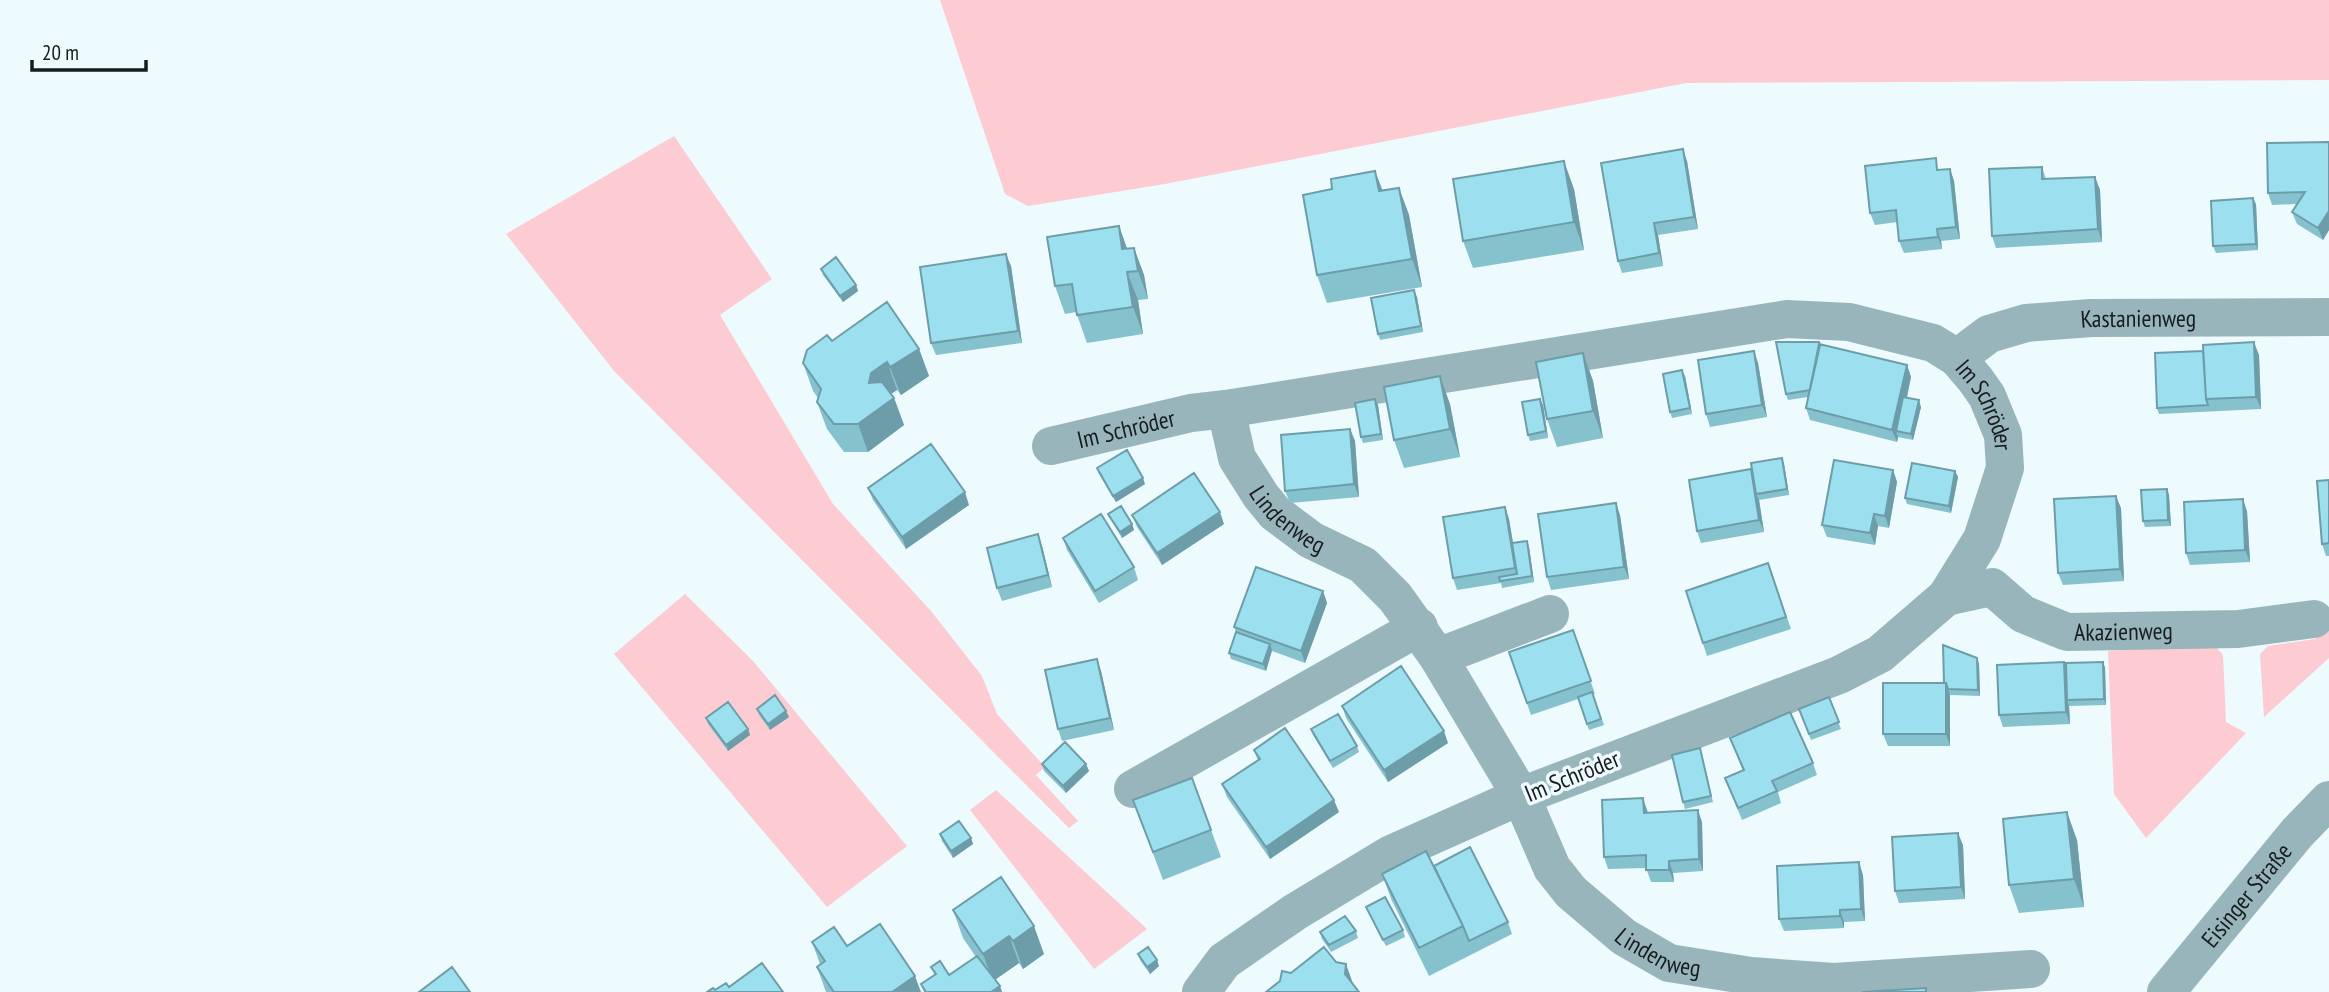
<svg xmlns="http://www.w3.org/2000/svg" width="2329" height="992" viewBox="0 0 2329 992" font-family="'PT Sans Narrow',sans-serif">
	<rect width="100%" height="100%" fill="#edfafe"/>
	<!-- green -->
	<path fill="#fcccd2" d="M940,0H2329V80L1686,83L1165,184L1028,206L1005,194Z
		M674,136L772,279L720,315L833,504L931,611L982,676L997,714L1045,767L1036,775L1078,821L1069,828L614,371L506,234Z
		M685,594L753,661L907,846L827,907L614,654Z
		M2329,626V658L2264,717L2260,654L2268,646L2315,639Z
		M2213,643L2223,655L2226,722L2246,733L2146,838L2114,794L2108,651Z
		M996,790L1147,929L1094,969L970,810Z"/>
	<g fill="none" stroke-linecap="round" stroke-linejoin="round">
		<!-- minor -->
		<g stroke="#99b5bc" stroke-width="38">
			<path id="s1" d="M1957,358L1989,334L2026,323L2091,318L2329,317"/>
			<path id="s2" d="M1226,409L1237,458L1261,496L1275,513L1311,540L1363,565L1395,597L1438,657L1521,796L1552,868L1571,892L1624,937L1669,963L1751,976L1834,982L2031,969"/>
			<path id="s3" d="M1051,446L1191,413L1226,409L1787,319L1849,322L1933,343L1957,358L1975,379L1987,396L2003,435L2005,468L1982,539L1946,597L1880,654L1839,675L1521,796L1391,854L1295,912L1224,961L1201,992"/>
			<path id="s4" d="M1946,597L1992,587L2023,614L2067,632L2238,629L2314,619"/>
			<path d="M1438,657L1550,614"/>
			<path d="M1133,789L1419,627"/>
		</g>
		<!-- tertiary -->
		<path stroke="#99b5bc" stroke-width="38" id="s5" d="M2166,992L2297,833L2329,800"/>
	</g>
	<!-- wall -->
	<path fill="#86c1ce" d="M2329,142V230L2323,240L2297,224L2292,212L2297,204L2272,205L2268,193Z
		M1687,161L1698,229L1658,235L1663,266L1622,273L1618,261Z
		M2042,167L2046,179L2095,177L2100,190L2102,242L1996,248L1992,236Z
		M1950,169L1954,181L1960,239L1941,241L1942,249L1904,253L1899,241L1897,222L1875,225L1870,213L1941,170Z
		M1375,171L1383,191L1399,188L1409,215L1422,287L1327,303L1317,275L1332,189Z
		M1574,189L1584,250L1473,268L1463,241Z
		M2256,204L2258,250L2216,253L2213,246Z
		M1119,226L1127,249L1134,248L1144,275L1148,299L1138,300L1143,334L1087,343L1076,312L1065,314L1055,286Z
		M1011,266L1022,343L936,355L931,343Z
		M821,269L856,285L858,291L843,302L823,275Z
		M1417,297L1423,332L1380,340L1378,334Z
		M832,341L919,349L929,376L901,395L897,390L891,394L894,398L904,425L868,452H844L827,429L817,402L818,398L813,391L803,363Z
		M1820,345L1907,365L1911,377L1907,398L1921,407L1913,440L1898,437L1897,442L1810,420L1806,408L1808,397L1788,400L1786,394Z
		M1754,351L1758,363L1767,417L1710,427L1706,414Z
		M1583,353L1593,381L1603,438L1557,447L1547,419Z
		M2259,355L2261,409L2159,414L2157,408Z
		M1685,376L1692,414L1672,418L1670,412Z
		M1375,399L1378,405L1383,440L1363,443L1361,437Z
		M1540,399L1543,405L1548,438L1530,441L1528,435Z
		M1450,404L1460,457L1404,468L1394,440Z
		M1350,429L1355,441L1359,497L1290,503L1285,491Z
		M1784,464L1789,495L1759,500L1764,532L1701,543L1697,531Z
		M1097,468L1145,484L1116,502L1099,474Z
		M1893,470L1897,482L1889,528L1878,526L1875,545L1827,537L1822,525Z
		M1955,471L1958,477L1951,513L1907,504L1905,498Z
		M2329,480V556H2326L2322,544Z
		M868,488L969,505L906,549L873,500Z
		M2167,489L2169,495L2171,526L2145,527L2143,521Z
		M1505,507L1509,519L1513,543L1527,541L1529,547L1534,582L1502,588L1501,583L1457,590L1453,578Z
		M2121,508L2124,581L2063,585L2058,573Z
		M2247,511L2250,562L2190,565L2186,553Z
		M1108,514L1132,524L1134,530L1122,538L1111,520Z
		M1132,515L1224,524L1162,565L1137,527Z
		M1620,515L1629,579L1551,590L1547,577Z
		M1063,538L1134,567L1138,580L1099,603L1067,550Z
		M1042,546L1052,587L1002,601L997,588Z
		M1768,563L1791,629L1707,656L1686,591Z
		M1323,591L1327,603L1305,663L1272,651L1266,671L1231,659L1229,653L1236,632L1234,627Z
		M1573,630L1595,694H1593L1604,725L1589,730L1578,699L1531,715L1509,652Z
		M1977,658L1979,664L1980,696L1950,695V746H1888L1883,734L1944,683Z
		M2103,662L2105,668L2106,705L2069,706L2070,724L2003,727L1999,715L2066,667Z
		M1101,671L1114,730L1062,741L1058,729Z
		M1829,697L1841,729L1811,740L1799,709Z
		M1342,706L1448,743L1388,782L1346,718Z
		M757,709L789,717L770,730L759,715Z
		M706,718L748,729L750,735L728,751L708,724Z
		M1311,729L1357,746L1359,752L1333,768L1313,735Z
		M1730,738L1813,763L1817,775L1778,792L1781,803L1742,820L1725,778L1743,771Z
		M1254,750L1339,812L1270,859L1227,797L1222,784L1258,761Z
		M1702,754L1713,802L1685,809L1683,802Z
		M1042,764H1086L1089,771L1066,793L1044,771Z
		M1192,778L1221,857L1163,880L1133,800Z
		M1647,810L1648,812L1702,822L1703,871L1673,873L1674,882H1651L1646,868L1608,869L1604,857Z
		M940,834L971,838L973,844L953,858L942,841Z
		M2077,840L2084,907L2019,913L2009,885Z
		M1963,845L1965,899L1899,903L1895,891Z
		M1434,866L1508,922L1512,934L1429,976L1392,901L1382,874Z
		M1863,875L1865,921L1844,922V928L1784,931L1779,919Z
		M1366,907L1403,930L1405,937L1386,946Z
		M953,910L1044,954L1023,969L1019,963L995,980L1002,992H924L921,984L935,975L931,967L949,975L976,957L963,938Z
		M1356,931L1358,938L1331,952L1322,939L1320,932Z
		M812,942L847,946L921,992H826L817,967L820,964Z
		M1138,954L1159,966L1150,974L1140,960Z"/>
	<!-- shaded-wall -->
	<path fill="#6d9da8" d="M1683,149L1687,161L1698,229L1694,217Z
		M1564,161L1574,189L1584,250L1574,222Z
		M1950,169L1954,181L1960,239L1956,227Z
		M1375,171L1385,198L1379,191Z
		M2095,177L2100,190L2102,242L2098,229Z
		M1399,188L1409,215L1422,287L1412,259Z
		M2253,198L2256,204L2258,250L2256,244Z
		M2329,211V230L2323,240L2318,228Z
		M1654,223L1658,235L1663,266L1659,253Z
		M1119,226L1129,254L1122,249Z
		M1937,229L1941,241L1942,249L1938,237Z
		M1134,248L1144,275L1148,299L1138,271Z
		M1006,254L1011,266L1022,343L1018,331Z
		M1127,272L1138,300L1143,334L1133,307Z
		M856,285L858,291L843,302L840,296Z
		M1414,290L1417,297L1423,332L1421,326Z
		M2254,342L2259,355L2261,409L2256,397Z
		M919,349L929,376L901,395L890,367Z
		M1754,351L1758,363L1767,417L1762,405Z
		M1583,353L1593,381L1603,438L1593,411Z
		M887,362L897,390L881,400L894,398L904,425L868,452L858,424L871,373Z
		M1907,365L1911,377L1899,432L1896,431L1898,437L1897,442L1892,430Z
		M1682,370L1685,376L1692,414L1690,408Z
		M1440,376L1450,404L1460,457L1450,429Z
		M1375,399L1378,405L1383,440L1381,434Z
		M1540,399L1543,405L1548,438L1546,431Z
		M1919,400L1921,407L1913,440L1911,434Z
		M1350,429L1355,441L1359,497L1354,484Z
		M1782,458L1784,464L1789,495L1787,489Z
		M1751,469L1756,494L1759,500L1764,532L1759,520Z
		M1893,470L1897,482L1889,528L1885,516Z
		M1955,471L1958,477L1951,513L1949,506Z
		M1143,478L1145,484L1116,502L1113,496Z
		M2167,489L2169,495L2171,526L2168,520Z
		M965,492L969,505L906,549L902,537Z
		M2116,496L2121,508L2124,581L2120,569Z
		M2243,499L2247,511L2250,562L2245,550Z
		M1616,503L1620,515L1629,579L1624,567Z
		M1505,507L1509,519L1519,580L1515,568Z
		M1220,512L1224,524L1162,565L1157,553Z
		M1874,514L1878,526L1875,545L1870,533Z
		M1132,524L1134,530L1122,538L1120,532Z
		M1038,534L1042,546L1052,587L1048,575Z
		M1527,541L1529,547L1534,582L1532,576Z
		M1323,591L1327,603L1305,663L1301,651Z
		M1270,644L1272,650L1266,671L1263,664Z
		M1977,658L1979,664L1980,696L1978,690Z
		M1097,659L1101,671L1114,730L1110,718Z
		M2064,662L2068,674L2067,700L2069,706L2070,724L2066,712Z
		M2103,662L2105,668L2106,705L2104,699Z
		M1946,683L1950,695V746L1946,734Z
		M786,711L789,717L770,730L768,724Z
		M748,729L750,735L728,751L726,745Z
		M1444,731L1448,743L1388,782L1384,770Z
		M1086,764L1089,771L1066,793L1063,786Z
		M1643,798L1647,810L1648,825L1644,813Z
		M1334,800L1339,812L1270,859L1266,847Z
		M1698,810L1702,822L1703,871L1699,859Z
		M2067,812L2077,840L2084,907L2074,879Z
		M1958,833L1963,845L1965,899L1961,887Z
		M971,838L973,844L953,858L951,851Z
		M1669,861L1673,873L1674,882L1669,870Z
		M1859,862L1863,875L1865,921L1861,909Z
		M1840,910L1844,922V928L1840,916Z
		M1034,926L1044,954L1023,969L1013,941Z
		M1009,936L1019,963L993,981L983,954Z
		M1157,960L1159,966L1150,974L1147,967Z
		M1346,964L1356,992L1345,974Z
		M915,976L921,992H892Z
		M1000,986L1002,992H991Z"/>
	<!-- building -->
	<path fill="#9ce0f0" stroke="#6d9da8" stroke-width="2" d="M2329,142V211L2318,228L2292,212L2305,192L2268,193L2267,143Z
		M1683,149L1694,217L1654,223L1659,253L1618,261L1601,163Z
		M1936,158L1937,170L1950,169L1956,227L1937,229L1938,237L1899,241L1896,210L1870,213L1865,166Z
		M1564,161L1574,222L1463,241L1453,179Z
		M2042,167V179L2095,177L2098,229L1992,236L1989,169Z
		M1375,171L1379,191L1399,188L1412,259L1317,275L1303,195L1332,189L1331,179Z
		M2253,198L2256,244L2213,246L2211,201Z
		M1119,226L1122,249L1134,248L1138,271L1127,272L1133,307L1077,315L1072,284L1055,286L1047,237Z
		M1006,254L1018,331L931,343L920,267Z
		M836,257L856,285L840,296L821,269Z
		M1414,290L1421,326L1378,334L1371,298Z
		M887,302L919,349L890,367L887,362L871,373L869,383L882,382L894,398L858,424H834L817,402L821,389L803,363L807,350L827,335L832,341Z
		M1776,342H1819L1820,345L1810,390L1786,394Z
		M2254,342L2256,397L2206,399L2203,345Z
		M1819,344L1907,365L1892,430L1806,408Z
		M1754,351L1762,405L1706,414L1698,360Z
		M2203,351L2206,399L2208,405L2157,408L2155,353Z
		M1583,353L1593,411L1547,419L1536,362Z
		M1682,370L1690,408L1670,412L1663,374Z
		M1440,376L1450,429L1394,440L1384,387Z
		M1903,397L1919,400L1911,434L1896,431Z
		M1375,399L1381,434L1361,437L1355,403Z
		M1540,399L1546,431L1528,435L1522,402Z
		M1350,429L1354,484L1285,491L1281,435Z
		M931,444L965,492L902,537L868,488Z
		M1127,450L1143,478L1113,496L1097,468Z
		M1782,458L1787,489L1756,494L1751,463Z
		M1834,460L1893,470L1885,516L1874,514L1870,533L1822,525Z
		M1912,463L1955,471L1949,506L1905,498Z
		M1751,469L1759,520L1697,531L1689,480Z
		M1194,473L1220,512L1157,553L1132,515Z
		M2329,480V543L2322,544L2317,481Z
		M2167,489L2168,520L2143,521L2141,490Z
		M2116,496L2120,569L2058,573L2054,499Z
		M2243,499L2245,550L2186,553L2184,502Z
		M1616,503L1624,567L1547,577L1538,514Z
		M1121,506L1132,524L1120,532L1108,514Z
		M1505,507L1515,568L1453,578L1443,517Z
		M1101,514L1134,567L1095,591L1063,538Z
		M1038,534L1048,575L997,588L987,548Z
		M1527,541L1532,576L1500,581L1499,577L1517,574L1512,543Z
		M1768,563L1786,617L1703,643L1686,591Z
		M1256,567L1323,591L1301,651L1234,627Z
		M1573,630L1591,681L1527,703L1509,652Z
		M1236,632L1270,644L1263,664L1229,653Z
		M1943,645L1977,658L1978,690L1948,689L1946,683H1944Z
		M1097,659L1110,718L1058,729L1045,670Z
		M2064,662L2066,712L1999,715L1997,665Z
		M2103,662L2104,699L2067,700L2066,663Z
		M1401,666L1444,731L1384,770L1342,706Z
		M1883,683H1946V734H1883Z
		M1592,692L1601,719L1587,724L1578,697Z
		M775,695L786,711L768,724L757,709Z
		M1829,697L1839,722L1809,734L1799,709Z
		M728,702L748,729L726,745L706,718Z
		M1790,712L1813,763L1772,781L1777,791L1738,808L1725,778L1744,770L1730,738Z
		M1338,714L1357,746L1330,761L1311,729Z
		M1285,728L1334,800L1266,847L1222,784L1260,759L1254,750Z
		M1065,742L1086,764L1063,786L1042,764Z
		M1700,748L1711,796L1683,802L1672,755Z
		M1192,778L1211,830L1153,852L1133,800Z
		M1643,798L1644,813L1698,810L1699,859L1669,861V870H1646V855L1604,857L1602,800Z
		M2067,812L2074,879L2009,885L2003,819Z
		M959,821L971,838L951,851L940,834Z
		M1958,833L1961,887L1895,891L1892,837Z
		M1470,847L1508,922L1469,941L1463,926L1434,866Z
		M1426,851L1463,926L1419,948L1382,874Z
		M1859,862L1861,909L1840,910V916L1779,919L1777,866Z
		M1001,877L1034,926L1013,941L1009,936L983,954L953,910Z
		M1385,897L1403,930L1383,940L1366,907Z
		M1345,916L1356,931L1329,945L1320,932Z
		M880,924L915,976L892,992H834L817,967L825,961L812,942L834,927L847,946Z
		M1148,947L1157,960L1147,967L1138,954Z
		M1324,947L1336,962L1346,964L1345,974L1359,992H1266L1280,981L1282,971L1291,973Z
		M977,956L1000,986L991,992H926L921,984L936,974L931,967L940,961L949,975Z
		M762,963L783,992H707L713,988L715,990L726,983L729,987Z
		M452,967L470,992H419Z
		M1926,988V992H1862Z"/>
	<g text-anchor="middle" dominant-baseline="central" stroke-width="7" stroke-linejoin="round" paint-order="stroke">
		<!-- street labels -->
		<g font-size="24" fill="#171d1e" stroke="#edfafe">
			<text stroke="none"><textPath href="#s1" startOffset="191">Kastanienweg</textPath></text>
			<text stroke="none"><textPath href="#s3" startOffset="980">Im Schröder</textPath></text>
			<text stroke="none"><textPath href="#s3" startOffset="77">Im Schröder</textPath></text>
			<text stroke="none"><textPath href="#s2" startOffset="131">Lindenweg</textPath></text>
			<text stroke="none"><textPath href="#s4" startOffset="192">Akazienweg</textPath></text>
			<text transform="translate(1572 776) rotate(-22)">Im Schröder</text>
			<text stroke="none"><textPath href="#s5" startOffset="126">Eisinger Straße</textPath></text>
			<text stroke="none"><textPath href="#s2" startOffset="718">Lindenweg</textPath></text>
		</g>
	</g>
	<!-- scale -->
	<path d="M32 60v10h114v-10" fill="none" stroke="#171d1e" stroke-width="3.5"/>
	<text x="42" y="60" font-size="21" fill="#171d1e" stroke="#edfafe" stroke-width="5" paint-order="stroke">20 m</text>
</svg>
